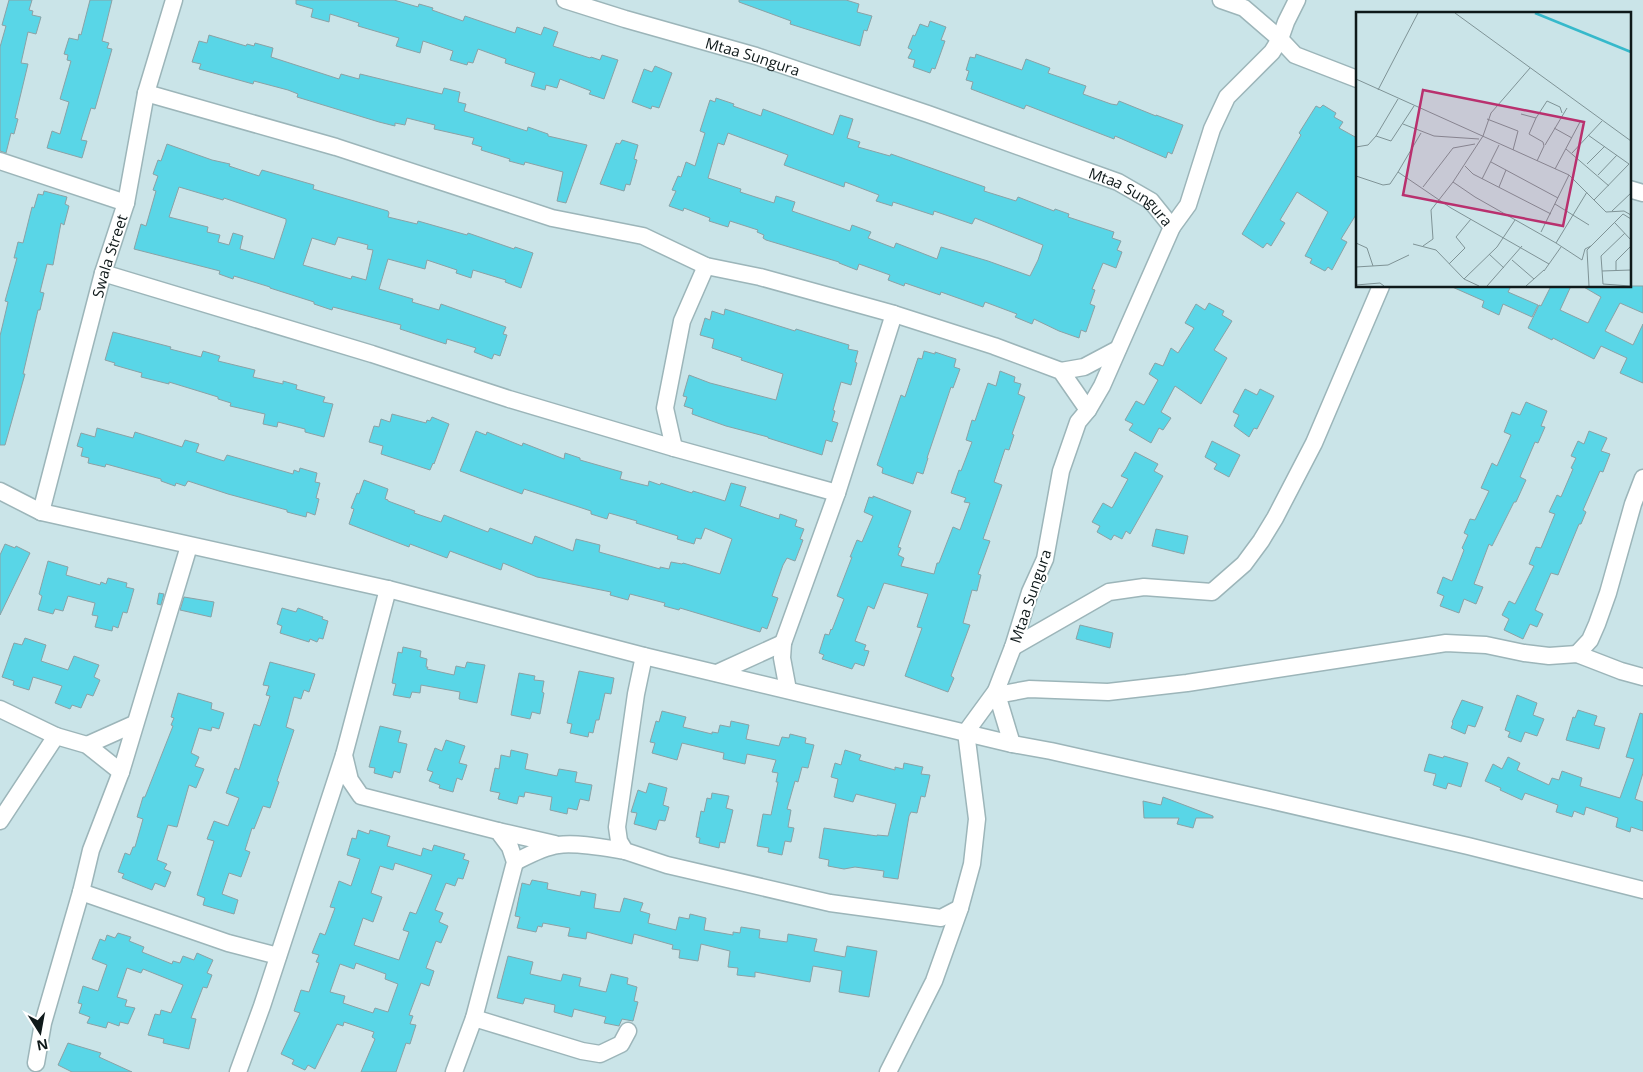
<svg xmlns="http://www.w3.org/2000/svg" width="1643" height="1072" viewBox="0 0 1643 1072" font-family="'Open Sans',sans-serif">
	<rect width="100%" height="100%" fill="#cae4e8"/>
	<!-- building -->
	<path fill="#59d6e7" stroke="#8aa2a6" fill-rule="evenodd" d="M9,0H32L29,10L33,11L32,15L41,17L36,34L28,32L21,63L28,64L15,118L18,119L14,134L11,133L6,153L0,151V47L6,26L2,25Z
		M90,0H112L102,41L109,43L107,48L112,49L95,109L91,108L81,140L87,141L82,158L47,148L52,131L60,134L69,102L60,99L71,61L67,60L68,55L64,54L69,38L78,40L79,34L81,35Z
		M296,0H394L418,7L419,4L433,8L432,10L463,21L465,16L515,33L517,27L541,35L544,27L558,32L553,46L590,58L591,57L600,60L602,55L618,60L604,99L589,94L591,91L560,79L557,88L546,85L545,90L531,86L535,73L505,63L506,59L478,49L473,63L468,62L467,65L450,60L453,51L423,41L420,53L396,46L399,38L358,26L359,23L330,14L329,22L311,17L313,9L296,4Z
		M739,0H846L859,4L857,12L872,16L867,31L864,30L860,46L790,24L791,21L739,2Z
		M930,21L946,27L941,40L945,41L935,69L932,68L930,73L913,67L915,60L908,58L912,50L908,48L913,35L915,36L920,24L928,27Z
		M209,35L246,46L247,44L254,46L255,43L273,48L271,57L339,79L341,74L359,79L360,74L442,94L444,88L460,92L458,102L466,104L464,111L527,131L528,127L548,134V136L587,145L566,203L557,201L563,172L525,162L524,165L509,161L510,159L481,150L482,147L472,144L474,138L434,129L435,125L407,118L405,125L395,123V126L379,122L297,97L298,94L288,90L254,81L253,84L199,69L201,64L192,62L199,41L207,43Z
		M976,54L1022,70L1026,59L1050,68L1048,73L1086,86L1083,94L1111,104L1117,105L1119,101L1156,116V115L1183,125L1172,154L1168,152L1166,158L1115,136L1114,139L1026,105L1024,109L971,89L973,82L966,80L969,71L966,70L970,57L975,58Z
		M655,66L672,73L659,108L652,106L651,109L632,102L644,69L652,72Z
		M716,98L734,104L733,106L761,116L763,109L833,135L840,115L853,119L847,138L860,142L858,147L890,156L891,154L985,187L984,191L1016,201L1018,197L1054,211L1055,209L1069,214L1068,217L1114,232L1112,238L1121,241L1117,250L1122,252L1116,268L1103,263L1092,289L1095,290L1090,304L1095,306L1086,332L1081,330L1079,338L1059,331L1034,319L1032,324L1015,317L1017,314L985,302L983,307L941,292L940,295L905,283L904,286L888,280L890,275L859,264L857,270L839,263V262L766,240L763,238L764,235L757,232L758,230L730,221L728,227L709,221L710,218L684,208L683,211L669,206L676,191L672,190L678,176L681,177L686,162L695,166L705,133L700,131L710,100L715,102ZM728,133L788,155L784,165L844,187L845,182L879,195L876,201L892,206L893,202L933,215L934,211L972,224L975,218L1043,245L1038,260L1030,276L988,261L941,247L937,259L896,243L894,248L868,238L871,232L852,225L850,231L792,211L795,202L776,196L774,203L740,192L741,189L708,178L718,143L724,145Z
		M1323,105L1336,113L1334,117L1343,122L1339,128L1357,138V213L1341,239L1347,242L1332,270L1328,267L1325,271L1310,263L1312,259L1305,256L1328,212L1297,192L1280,220L1285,223L1271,246L1267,243L1263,248L1242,234L1301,135L1299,133L1316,106L1320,108Z
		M622,140L638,145L634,159L637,160L630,185L626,184L624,191L600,184L616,143L620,144Z
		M167,144L212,160L230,164L229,166L259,176L262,170L314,185L313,189L388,211L389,213L388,217L417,224L418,221L467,235L468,233L514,249L515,247L533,253L521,288L505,282L506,280L473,270L471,278L456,273L457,270L427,260L425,269L388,259L379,289L413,299L412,302L439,310L441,304L506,327L503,334L507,335L500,356L494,354L492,359L474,352L476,348L447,339L446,344L400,329L401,325L333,307L332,310L314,304V302L270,288V287L234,276L233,279L219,274L220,271L134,249L141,224L146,226L156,191L153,190L158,176L153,174L158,160L161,161ZM179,187L223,200L224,198L286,219V222L274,259L240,249L243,236L233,233L229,245L218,242L220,235L207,232L208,227L169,217ZM338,237L368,245L367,249L373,250L366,280L352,276L351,279L303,265L312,238L335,245Z
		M44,191L67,197L65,204L69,206L64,225L61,223L53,265L47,264L40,292L44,293L40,310H38L23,374H25L5,445H0V336L8,302L5,301L17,258H14L18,242L23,243L32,207L34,208L38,194L43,195Z
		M1450,286H1511L1508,292L1538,305L1532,317L1503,304L1499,315L1482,307L1484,301Z
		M1551,286H1571L1560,310L1588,323L1601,297L1582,286H1643V313L1620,303L1605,331L1633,345L1643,324V383L1620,373L1627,358L1601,346L1594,359L1553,338L1552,340L1528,328L1539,305L1541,306Z
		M1209,303L1224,311L1222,315L1232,321L1214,350L1227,358L1201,404L1175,386L1161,412L1171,418L1163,430L1159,428L1151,443L1129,430L1133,424L1125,420L1136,401L1144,405L1158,380L1149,374L1155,363L1163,366L1171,348L1178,353L1194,328L1185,323L1196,304L1205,310Z
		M725,309L795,331L796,329L849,345L848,349L858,351L855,362L857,363L851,385L841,382L833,410L835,411L832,421L838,423L832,442L826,440L822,455L768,438V437L726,426L692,414L693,409L684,406L687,397L683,396L689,375L710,383L776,400L783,374L741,360L742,358L712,348L714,339L700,335L705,318L710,320L712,311L724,315Z
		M113,332L171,347L170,349L201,357L203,351L220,356L218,361L255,370L253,377L283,384V381L297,385L296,389L325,397L323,402L333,404L324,437L305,432V429L278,422L277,427L263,424L265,414L230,406L231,403L218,399V397L169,382V384L141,377L142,373L114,365L115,363L105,360Z
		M924,351L935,354V352L956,359L954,367L960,369L953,388L951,387L927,458H928L923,474L917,472L913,484L882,473L883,468L877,465L901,395L905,397L918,358L922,359Z
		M1000,371L1015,377L1014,382L1021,384L1018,394L1025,397L1012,434L1014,435L1009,450L1005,449L994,482L1002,485L983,539L990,541L978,574L981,575L977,591L972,590L963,623L970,625L951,676L954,678L948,692L905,676L922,628L917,627L928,594L884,583L874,609L868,606L855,641L866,645L864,650L869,651L864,666L855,663L852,669L822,659L824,655L819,653L825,634L829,635L831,629L832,630L844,599L837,596L852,557H850L857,540L862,542L873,516L864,512L869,497L873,498V496L911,511L898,547L901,548L898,555L904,558L901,566L934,574L937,563H939L953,527L960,530L970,503L964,502L966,498L951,493L959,470L961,471L972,442L966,440L972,420L975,421L988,383L996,386Z
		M1245,389L1257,395L1260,389L1274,396L1257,429L1254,428L1249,437L1234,426L1239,415L1233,412Z
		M1526,402L1547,411L1541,426L1545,427L1538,443L1535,442L1520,477L1526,480L1516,502H1514L1492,546L1489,544L1474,584L1483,587L1476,604L1464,599L1459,613L1440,606L1444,596L1437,593L1443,577L1452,581L1464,550L1462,548L1468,535L1464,533L1470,519L1475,520L1489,491L1481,488L1492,463L1497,466L1511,435L1504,432L1512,412L1520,415Z
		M392,414L426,423L427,420L430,421L432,417L449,424L434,464L433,463L430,470L381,454L383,446L369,442L374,426L379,427L381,419L390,422Z
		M97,428L133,438L135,432L182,447L185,440L199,444L196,452L224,461L227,455L293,474L294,470L299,472L300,468L317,473L315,482L320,483L316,498L319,499L315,515L307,512L306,517L287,512V510L228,494L188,481L185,486L176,483L175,486L161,481V479L106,464L105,467L88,463L89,458L81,456L83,448L77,446L81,433L95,437Z
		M476,431L486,435L487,432L522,446L523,443L564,459L565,453L580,458V460L622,472L620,479L648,486L649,481L660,485L661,483L692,493L693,491L725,501L731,483L746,487L740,506L779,519L780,514L797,520L795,526L804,529L800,539L803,540L795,561L787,558L783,565L772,596L778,598L767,629L762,627L760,632L680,608L679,610L664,606L665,603L630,594L628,600L610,595L611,592L537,577L503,563L501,570L450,551L447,558L410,544L409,547L349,524L354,509L351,508L357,493L359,494L364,480L388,489L385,499L388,500V501L415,511L414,513L441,522L444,515L488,532L490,528L532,544L535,536L573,551L576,539L600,545L599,552L660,569V567L669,569L671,562L682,564L683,563L720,574L732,539L705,528L701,539L696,538L694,544L677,539L678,536L636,523L637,521L609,513L607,519L591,514V511L524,489L522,494L460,471Z
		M1589,431L1607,438L1601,451L1610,454L1603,472L1600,471L1583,510L1586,512L1581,524H1579L1558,575L1551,573L1535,610L1543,614L1537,627L1530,624L1523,639L1504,630L1509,619L1502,615L1509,601L1515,604L1534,566L1529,564L1536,547L1541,548L1555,514L1549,512L1557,495L1561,497L1573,469L1571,468L1576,458L1571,456L1578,441L1584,444Z
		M1212,441L1240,455L1229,477L1214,469L1217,464L1205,457Z
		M1135,452L1158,464L1154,471L1163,476L1130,534L1126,531L1122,539L1114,535L1111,540L1097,532L1100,526L1092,522L1103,503L1112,508L1128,479L1121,476L1126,469Z
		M1156,529L1188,536L1184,554L1152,546Z
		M5,544L15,548L16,546L30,553L0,615V555Z
		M48,561L68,567L66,575L100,585L101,582L106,584L108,578L127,583L126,587L134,589L127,613L123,612L118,628L113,626L112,631L95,627L98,616L92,615L95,603L68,596L63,611L55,609L53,614L38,610L42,596L39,594Z
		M159,593L164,594L161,605L157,604Z
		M184,597L214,602L211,617L180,610Z
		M282,608L296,612L298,608L323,617L322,619L328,621L323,639L319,638L317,642L310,639L309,642L280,633L282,626L277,624Z
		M1080,625L1113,633L1110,648L1076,639Z
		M25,638L46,645L41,661L68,670L74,656L99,665L94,677L100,680L93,696L87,694L81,708L72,705L70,709L55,703L62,686L33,677L29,690L13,685L14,681L2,677L14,643L22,645Z
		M403,647L421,651L420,657L427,659L426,667H428L427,669L454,675L456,666L465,668L467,662L485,665L477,703L459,699L460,692L421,685L420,693L412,692L410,698L393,695L396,684L392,683L398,652L402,653Z
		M270,662L315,674L309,692L304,690L301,699L294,697L286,727L294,730L277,781L279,782L270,808L263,806L254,829L252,828L245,850L250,852L241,877L229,873L222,894L238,900L234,914L203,905L205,898L197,895L214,841L207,839L214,821L228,826L239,798L226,793L235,768L239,770L254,724L260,726L270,696L266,695L269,686L263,685Z
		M579,671L614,678L611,694L605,693L599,720H596L593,733L589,732L588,737L570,733L572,724L567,723Z
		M519,673L535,676L534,680L544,681L542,692L544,693L540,714L532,712L530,719L511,715Z
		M178,693L212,703L211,709L224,713L219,729L212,727L211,731L199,728L191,753L199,757L195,766L204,769L196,788L189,785L177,827L168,825L157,860L167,864L164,869L171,872L165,887L155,883L152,890L122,878L124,874L118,872L125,853L130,855L133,847H135L143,819L137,817L143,797H145L173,726L171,725L174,718L171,717Z
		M1517,695L1537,703L1533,715L1544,719L1537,736L1525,732L1521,742L1508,737L1510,732L1505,730Z
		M1462,700L1483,707L1475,727L1468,725L1465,734L1451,728L1453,723L1452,722Z
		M1578,710L1597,716L1594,725L1605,728L1599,749L1566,740L1573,717L1575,718Z
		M662,711L686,717L683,727L712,734V732L718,733L720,725L730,727L731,721L749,725L746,739L779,746L782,737L789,738L790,734L806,738L805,743L814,745L808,768L802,767L798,782L795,781L787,809L791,810L788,827L794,828L791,842L785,841L782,855L768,852L769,848L757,846L763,814L771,815L778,782H776L778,773L772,772L776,760L747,754L745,764L723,759L724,753L682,743L677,760L652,753L655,743L650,742L656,721L659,722Z
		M1640,713L1643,714V773L1635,799L1643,802V831L1631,827L1630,832L1616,827L1618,818L1586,807L1584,815L1574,811L1572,817L1556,812L1558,805L1525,793L1522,800L1500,790L1501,788L1485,781L1493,764L1502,769L1508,757L1520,763L1517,770L1549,785L1552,778L1559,780L1562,771L1582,778L1580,786L1620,798L1634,759L1626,757Z
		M380,726L401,731L398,742L407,744L400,773L394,771L392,778L374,773L375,768L369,767Z
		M446,740L465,746L459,763L467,765L462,780L457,778L453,792L439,788L440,785L429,781L433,772L427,770L435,748L442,751Z
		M511,750L528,754L525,769L557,776L559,769L577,772L575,782L592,785L589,801L580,799L577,810L568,808L567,814L550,810L552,797L525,792L524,797L519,796L517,804L498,799L500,793L490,791L495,768L499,769L501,755L510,757Z
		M845,750L861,755L859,760L895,770V767L903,769L904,763L923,767L921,774L930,775L925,797L921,796L917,813L911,812L909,816L898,879L883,877L884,871L855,867L844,869L828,866L829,860L819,858L824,828L877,836V835L888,836L896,804L856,794L853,802L834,797L838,779L831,777L835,763L841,765Z
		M1429,754L1443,758L1444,756L1468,763L1461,787L1448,783L1446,789L1433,785L1436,774L1424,771Z
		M649,783L667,788L663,805L669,807L665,821L659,820L656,830L634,824L637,813L631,812L638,790L646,793Z
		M712,793L729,796L726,808L733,810L725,843L720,842L719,848L699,843L700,838L696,837L701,811L704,812L707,798L711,799Z
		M1163,797L1213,816V818H1196L1193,828L1177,824L1179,818H1144L1143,801L1161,805Z
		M358,830L369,834L370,830L390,836L387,846L421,856L423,848L432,851L434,845L465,854L463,859L469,861L463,879L458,878L455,886L446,883L435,910L443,913L439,922L448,926L441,943L436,941L426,968L434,971L429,986L421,983L409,1015L413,1016L410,1024L416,1025L410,1044L406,1043L396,1072H361L375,1039L372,1037L374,1032L344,1022L343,1026L337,1024L315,1069L308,1065L305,1070L292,1064L294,1060L281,1054L300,1013L294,1011L301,990L309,992L319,963L316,962L319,955L312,953L320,933L325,935L335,908L330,907L339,881L351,886L360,859L347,855L352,838L356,839ZM395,863L432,875L416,914L410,912L403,930L409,932L399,960L354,945L363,918L373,922L382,897L371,893L380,866L393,870ZM356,963L386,974L385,979L398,984L388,1012L375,1008L373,1013L343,1003L345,996L330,992L340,964L354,969Z
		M532,880L548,883L547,889L580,896L581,891L596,894L594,908L620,912L624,898L643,903L640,911L650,914L648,923L676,930L679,917L689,919L690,914L706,918L704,930L733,935V932L740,933L741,927L760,930L759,938L787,942L788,934L817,939L814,951L845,957L847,946L877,951L869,997L839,992L842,971L813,966L810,982L755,972V977L737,975L738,968L728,967L730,951L701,944L698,961L679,958L680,950L672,949L673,945L634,934L632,944L587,932L586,939L568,936L570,928L543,923L542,927L538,926L536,932L517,928L520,917L515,916L522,883L530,885Z
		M118,933L131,937L129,941L144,947L142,952L172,964L173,961L180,963L183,956L194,960L197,953L213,960L207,973L212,975L207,988L203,987L191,1018L196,1019L189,1049L163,1043L164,1039L148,1035L155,1014L160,1015L161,1010L171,1013L183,985L143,969L141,973L127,968L117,997L127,1000L125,1006L135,1008L128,1024L120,1022L119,1026L108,1022L106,1028L87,1023L90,1017L79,1013L82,1004L78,1003L83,986L98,991L107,965L92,959L100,939L105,941L107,935L115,938Z
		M508,956L533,962L530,974L561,981L563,974L581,978L579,986L606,992L611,974L628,978L627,984L637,987L634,1001L638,1002L633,1021L622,1019L619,1026L604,1023L606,1017L574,1009L572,1017L554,1012L555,1005L525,998L523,1004L497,998Z
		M68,1043L101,1053L99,1057L132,1072H72L58,1065Z"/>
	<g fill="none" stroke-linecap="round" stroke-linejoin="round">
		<!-- street casing -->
		<g stroke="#9cb5b9" stroke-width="19">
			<g id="street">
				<path id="s1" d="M565,0L625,19L756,56L928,114L1118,182L1151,201L1172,227L1102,386L1088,410L1078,422L1061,471L1045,559L1030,592L1013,647L996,691L966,732L977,819L972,864L960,908L934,981L888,1072"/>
				<path d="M1221,0L1244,8L1280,39L1295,55L1357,79"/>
				<path d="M146,93L336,147L552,218L643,236L706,266L760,277L894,314L994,346L1061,371L1088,410"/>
				<path d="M0,161L126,203"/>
				<path d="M1629,189L1643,193"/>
				<path d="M1172,227L1188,205L1212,129L1227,97L1272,52L1280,39L1286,22L1297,0"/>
				<path d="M103,273L372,354L509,399L674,448L837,493"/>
				<path d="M1061,371L1084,367L1118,349"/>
				<path d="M674,448L665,408L682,321L706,266"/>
				<path d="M0,491L41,512L388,589L644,656L1012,744L1051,751L1265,799L1468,846L1643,890"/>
				<path id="s2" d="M41,512L103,273L126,203L146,93L174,0"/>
				<path d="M388,589L344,755L350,780L361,796L498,831L510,847L515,862L474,1018L454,1072"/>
				<path d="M1013,647L1109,592L1144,587L1212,592L1244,564L1261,541L1275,518L1314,443L1381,286"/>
				<path d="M1577,654L1590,640L1597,624L1608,593L1633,504L1643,478"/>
				<path d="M644,656L636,694L617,827L619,841L625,851L667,865L830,903L941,918L960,908"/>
				<path d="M717,673L783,643"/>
				<path d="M788,690L782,658L783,643L837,493L894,314"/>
				<path d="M996,691L1012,744"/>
				<path d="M997,695L1029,689L1108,692L1187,683L1446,643L1486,645L1524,653L1549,656L1577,654L1621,671L1643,677"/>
				<path d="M0,709L56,736L87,745L121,772"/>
				<path d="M87,745L134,724"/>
				<path d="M0,821L56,736"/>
				<path d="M498,831L555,844"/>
				<path d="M515,862C529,855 543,847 558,845C577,842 606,848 625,851"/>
				<path d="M81,892L228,943L278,956"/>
				<path d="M474,1018L582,1051L600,1054L621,1044L628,1031"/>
				<path d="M36,1063L43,1023L81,892L91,850L121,772L189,546"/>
				<path d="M238,1072L262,1006L344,755"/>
			</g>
		</g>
		<!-- street -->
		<use href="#street" stroke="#fff" stroke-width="16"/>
	</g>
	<g text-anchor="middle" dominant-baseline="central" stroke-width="4" stroke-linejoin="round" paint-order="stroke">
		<!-- street labels -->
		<g font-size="15" fill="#0f191a" stroke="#fff">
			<text stroke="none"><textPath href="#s1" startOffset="196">Mtaa Sungura</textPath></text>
			<text stroke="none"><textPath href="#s1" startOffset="601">Mtaa Sungura</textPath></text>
			<text stroke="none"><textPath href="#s2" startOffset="265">Swala Street</textPath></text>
			<text transform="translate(1030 596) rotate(-71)">Mtaa Sungura</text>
		</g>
	</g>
	<!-- overview -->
	<g transform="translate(1356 12)">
		<rect width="275" height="275" fill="#cae4e8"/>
		<path fill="none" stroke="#36b9cb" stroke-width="2.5" d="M179,1L275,40"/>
		<path fill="none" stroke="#7f9396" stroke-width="1" d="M99,1L275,129M174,56L135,101L127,124L97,170L119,185L200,231L231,180M0,67L213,163L250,200L268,199L275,203M22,78L62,1M165,102L180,106M131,107L162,119L157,138M47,112L78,124L123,127M198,116L216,126M232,123L273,152L238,188M20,124L42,87M189,133L211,96M0,135L12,133L20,124L35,129L58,94M210,137L253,174M216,141L246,109M181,149L188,134L187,130L173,122L180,106L191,89L204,95L206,101M135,150L202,186M231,152L249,134M109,154L117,162L195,202M199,157L224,110M42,160L65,121M242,163L261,143M0,164L27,173L34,172L42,160L95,196L193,252M126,167L143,133M67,175L97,136L119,132M143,175L150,158M199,192L233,213M256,199L275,181M259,211L275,228M185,220L213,163M269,221L245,244L247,272L274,274M0,231L11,236L17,254M200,231L226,248L229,237L235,234M57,232L80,238L108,267L123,274M67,234L77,227L75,198L97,170M133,242L148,256M156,248L178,267M93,252L109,236L100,225L115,207M0,255L32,253L53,243M260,258V249L275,234M188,259L205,235M246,259L275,258M108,267L141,235L159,208M0,273L24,271L28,274M131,274L166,234M170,274L188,258M233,274L231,238L267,202L275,207"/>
		<path fill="#b9306e" fill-opacity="0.15" stroke="#b9306e" stroke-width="2.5" d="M67,78L228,110L207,214L47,183Z"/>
		<rect width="275" height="275" fill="none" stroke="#0f191a" stroke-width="2.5"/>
	</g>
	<!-- north arrow -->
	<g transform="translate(40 1032) rotate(169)" stroke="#ffffff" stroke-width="4" paint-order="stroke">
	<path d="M0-4L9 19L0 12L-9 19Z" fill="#0f191a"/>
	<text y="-8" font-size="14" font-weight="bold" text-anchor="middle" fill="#0f191a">N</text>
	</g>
</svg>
